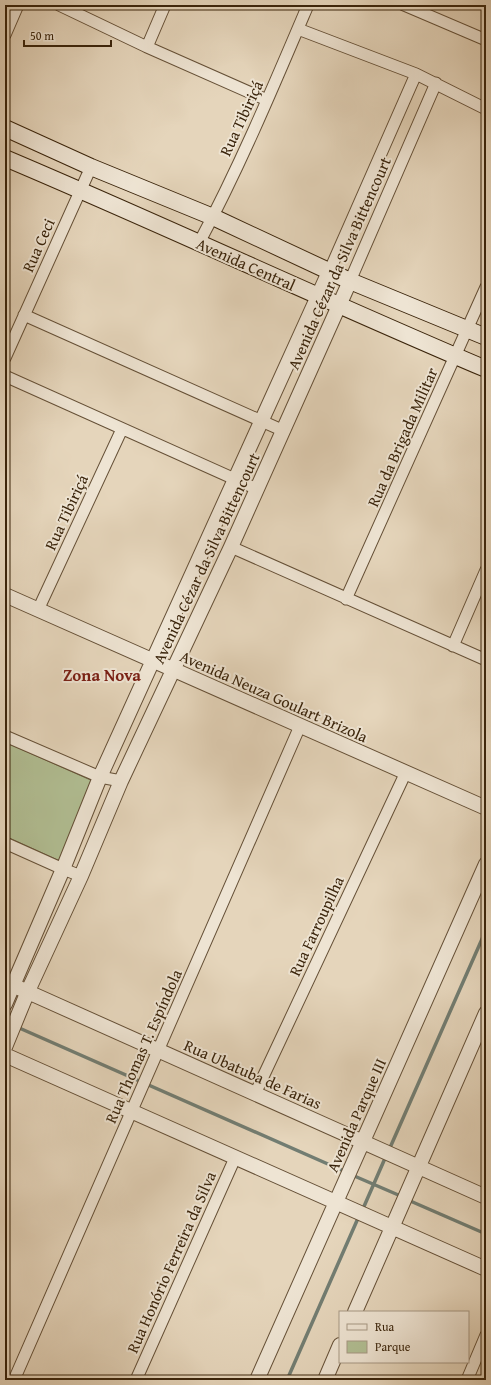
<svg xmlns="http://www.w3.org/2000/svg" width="491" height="1385" viewBox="0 0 491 1385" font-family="'Gentium Book Plus',serif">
	<rect width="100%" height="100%" fill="#e5d5bb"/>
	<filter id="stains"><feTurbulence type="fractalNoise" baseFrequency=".005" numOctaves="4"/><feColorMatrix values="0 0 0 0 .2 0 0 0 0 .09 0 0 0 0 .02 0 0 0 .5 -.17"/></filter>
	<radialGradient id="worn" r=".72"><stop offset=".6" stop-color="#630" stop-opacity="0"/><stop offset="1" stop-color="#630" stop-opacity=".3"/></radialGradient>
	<!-- green -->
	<path fill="#b1be93" stroke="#76714f" d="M5,742L95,782L60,861L5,836Z"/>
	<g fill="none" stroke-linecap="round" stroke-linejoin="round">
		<!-- stream -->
		<path stroke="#727d72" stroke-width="3.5" d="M5,1021L11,1024
			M17,1027L346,1172
			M389,1150L486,930
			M352,1175L403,1197
			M408,1200L486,1234
			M362,1211L386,1156
			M287,1380L359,1216"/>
		<!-- minor casing -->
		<g stroke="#655037" stroke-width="13">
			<path id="minor" d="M59,5L147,47L267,100
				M404,5L486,40
				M298,29L416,74L486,109
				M5,35L18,5
				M147,47L165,5
				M199,243C240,166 274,85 308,5
				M329,272L416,74
				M350,281L436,83
				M24,315L284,431
				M5,358L91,167
				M5,376L257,489
				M231,547L486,660
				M346,599L486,287
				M38,610L122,429
				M453,646L486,570
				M5,736L100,777L121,781
				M5,843L63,869L81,876
				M255,1094L406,772
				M14,1380L300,726
				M136,1380L235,1158
				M467,1380L486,1335"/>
		</g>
		<!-- tertiary casing -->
		<g stroke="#655037" stroke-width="16">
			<path id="tertiary" d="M5,595L486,808
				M19,988L486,1197
				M5,1004L63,869L100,777L329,272
				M5,1047L28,991L81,876L121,781L231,547L350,281
				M5,1055L486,1269
				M355,1312L486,1013
				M257,1380L486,864
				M325,1380L340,1345"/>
		</g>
		<!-- secondary casing -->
		<g stroke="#3a240b" stroke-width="18">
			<path id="secondary" d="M5,128L91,167L213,217L350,281L486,337
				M5,158C166,226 325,301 486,369"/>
		</g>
		<!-- minor -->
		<use href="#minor" stroke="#eee4d3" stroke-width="11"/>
		<!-- tertiary -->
		<use href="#tertiary" stroke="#eee4d3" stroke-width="14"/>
		<!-- secondary -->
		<use href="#secondary" stroke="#eee4d3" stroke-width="16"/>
	</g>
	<g text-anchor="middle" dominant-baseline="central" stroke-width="4" stroke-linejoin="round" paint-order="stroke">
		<!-- street labels -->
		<g font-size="16" fill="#3a240b" stroke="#eee4d3">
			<text transform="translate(241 118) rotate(-65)">Rua Tibiriçá</text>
			<text transform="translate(38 245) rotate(-66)">Rua Ceci</text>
			<text transform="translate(339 263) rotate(-66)">Avenida Cézar da Silva Bittencourt</text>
			<text transform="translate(246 264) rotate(24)">Avenida Central</text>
			<text transform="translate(402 437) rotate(-66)">Rua da Brigada Militar</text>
			<text transform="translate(66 512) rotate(-65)">Rua Tibiriçá</text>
			<text transform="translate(206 558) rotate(-65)">Avenida Cézar da Silva Bittencourt</text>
			<text transform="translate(274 696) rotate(24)">Avenida Neuza Goulart Brizola</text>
			<text transform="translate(316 926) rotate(-65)">Rua Farroupilha</text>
			<text transform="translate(143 1046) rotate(-66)">Rua Thomas T. Espíndola</text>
			<text transform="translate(253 1074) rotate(24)">Rua Ubatuba de Farias</text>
			<text transform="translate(356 1115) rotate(-66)">Avenida Parque III</text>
			<text transform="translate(171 1262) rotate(-66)">Rua Honório Ferreira da Silva</text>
		</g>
		<!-- neighbourhood labels -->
		<g font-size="17" font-weight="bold" fill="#7a1f14" stroke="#eee4d3">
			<text x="102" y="674">Zona Nova</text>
		</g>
	</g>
	<!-- margin -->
	<rect width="491" height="1385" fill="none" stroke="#e5d5bb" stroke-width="20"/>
	<rect x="6" y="6" width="479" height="1373" fill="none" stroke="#3a240b" stroke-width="2"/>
	<rect x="10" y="10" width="471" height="1365" fill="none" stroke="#3a240b"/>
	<!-- legend -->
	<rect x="339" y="1311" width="130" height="52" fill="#eee4d3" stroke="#a69783"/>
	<rect x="347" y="1324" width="20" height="6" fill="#eee4d3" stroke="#a69783"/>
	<text x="375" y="1331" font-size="12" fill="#3a240b">Rua</text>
	<rect x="347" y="1341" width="20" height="12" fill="#b1be93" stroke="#a69783"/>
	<text x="375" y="1351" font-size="12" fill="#3a240b">Parque</text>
	<!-- scale -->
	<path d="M24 40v6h87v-6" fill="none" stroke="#3a240b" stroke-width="2"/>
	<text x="30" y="40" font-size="12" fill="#3a240b" stroke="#eee4d3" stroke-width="3" paint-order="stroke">50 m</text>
	<rect width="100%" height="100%" filter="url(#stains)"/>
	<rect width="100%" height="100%" fill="url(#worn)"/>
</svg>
